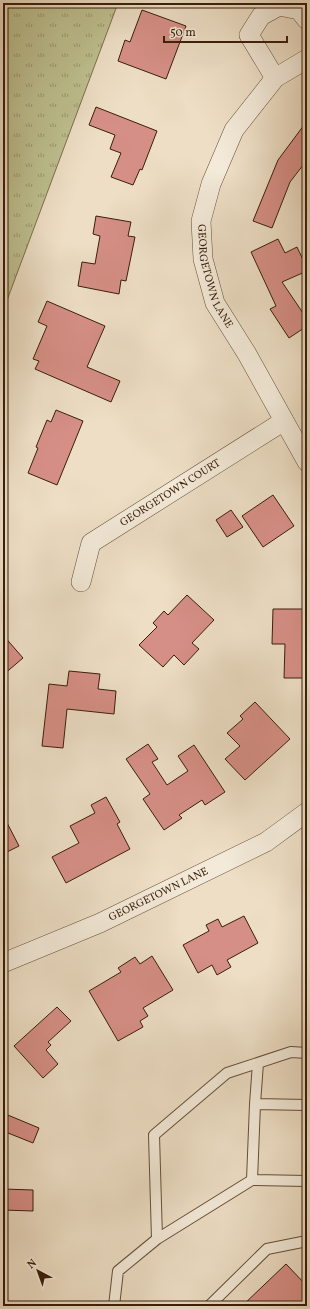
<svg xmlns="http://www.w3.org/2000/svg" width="310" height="1309" viewBox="0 0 310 1309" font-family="Vollkorn,serif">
	<defs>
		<pattern id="grass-tufts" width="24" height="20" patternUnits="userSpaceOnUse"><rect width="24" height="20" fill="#bec090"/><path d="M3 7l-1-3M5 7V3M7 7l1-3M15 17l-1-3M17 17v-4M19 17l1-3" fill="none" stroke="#9b9b74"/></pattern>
	</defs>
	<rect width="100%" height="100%" fill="#eddec5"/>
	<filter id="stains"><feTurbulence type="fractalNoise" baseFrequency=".005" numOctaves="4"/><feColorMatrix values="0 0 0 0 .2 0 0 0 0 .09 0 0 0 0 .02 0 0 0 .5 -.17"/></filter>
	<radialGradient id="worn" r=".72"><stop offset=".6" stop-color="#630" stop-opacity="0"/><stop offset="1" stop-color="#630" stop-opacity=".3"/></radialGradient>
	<!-- grass -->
	<path fill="url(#grass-tufts)" stroke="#7c6f4c" d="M3,3H118L3,311Z"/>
	<!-- building -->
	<path fill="#d68f86" stroke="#391e09" d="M142,10L186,26L166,79L118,61L125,40L130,42Z
		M96,107L157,131L142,170L140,169L133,185L111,177L121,153L110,149L115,135L89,125Z
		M307,121V160L290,182L272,228L253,221L278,160Z
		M96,216L131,222L128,236L135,237L126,281L121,280L119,294L78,286L82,262L95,264L100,236L93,234Z
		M278,239L285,253L297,247L307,268V271L282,282L307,319V326L289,338L270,309L276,306L251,252Z
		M47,301L105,326L87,367L120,381L111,402L35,369L39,361L33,359L47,326L38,322Z
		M56,410L83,421L57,485L28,473L38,448L36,447L47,420L51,422Z
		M273,495L294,526L263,547L242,516Z
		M231,510L243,527L227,537L216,520Z
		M187,595L214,620L192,643L199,649L184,665L174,655L163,667L139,645L157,627L153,623L164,611L168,615Z
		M273,609H307V678H284L285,644H272Z
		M3,635L23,658L3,675Z
		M69,671L100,674L98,689L116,691L114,714L67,709L63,748L42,746L49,684L67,686Z
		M255,702L290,739L245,780L225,759L240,746L227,733L243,719L240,716Z
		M148,744L158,759L152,762L167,785L188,771L178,756L194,745L225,792L205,805L202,800L179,815L182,818L164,830L143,799L150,794L126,759Z
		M106,797L120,822L117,824L130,849L66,883L52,857L79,843L70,826L95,813L91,805Z
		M3,815L19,846L3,854Z
		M244,916L258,943L227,960L231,967L217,975L212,965L198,973L183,945L209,931L206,925L218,919L222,927Z
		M152,956L173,990L143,1008L148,1016L140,1021L143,1027L118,1041L89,991L121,972L118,968L135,957L140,964Z
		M57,1007L71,1021L48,1042L51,1045L46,1050L58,1064L43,1078L14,1046Z
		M3,1113L39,1128L33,1143L3,1131Z
		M3,1189L33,1190V1211L3,1210Z
		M286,1264L307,1286V1306H242Z"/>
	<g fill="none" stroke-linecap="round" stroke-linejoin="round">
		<!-- service casing -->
		<g stroke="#664e38" stroke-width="12">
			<path id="service" d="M255,1104L258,1063
				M252,1180L255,1104L307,1105
				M157,1239L252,1180L307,1181
				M114,1306L118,1271L157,1239L154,1135L227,1073L291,1052L307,1053
				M209,1306L267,1249L307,1241"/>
		</g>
		<!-- minor casing -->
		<g stroke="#664e38" stroke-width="20">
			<g id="minor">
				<path id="s1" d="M307,59L275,78L234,130L211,184L201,221L203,259L215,303L247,354L307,462"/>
				<path d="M275,78L249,35L261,16L279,6L299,10L307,20"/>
				<path id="s2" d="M81,582L91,543L284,421"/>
				<path id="s3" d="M3,963L100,923L266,842L307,812"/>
			</g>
		</g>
		<!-- service -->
		<use href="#service" stroke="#f3ead9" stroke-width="10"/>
		<!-- minor -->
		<use href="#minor" stroke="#f3ead9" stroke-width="19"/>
	</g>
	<g text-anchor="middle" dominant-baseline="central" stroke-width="3" stroke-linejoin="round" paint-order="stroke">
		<!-- street labels -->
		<g font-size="11" fill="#391e09" stroke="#f3ead9">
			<text stroke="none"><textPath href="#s1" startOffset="258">GEORGETOWN LANE</textPath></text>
			<text stroke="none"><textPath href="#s2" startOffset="134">GEORGETOWN COURT</textPath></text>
			<text stroke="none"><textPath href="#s3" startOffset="170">GEORGETOWN LANE</textPath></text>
		</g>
	</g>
	<!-- margin -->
	<rect width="310" height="1309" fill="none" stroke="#eddec5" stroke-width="16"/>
	<rect x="4" y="4" width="302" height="1301" fill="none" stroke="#391e09" stroke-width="2"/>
	<rect x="8" y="8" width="294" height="1293" fill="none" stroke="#391e09"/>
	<!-- north arrow -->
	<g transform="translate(38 1271) rotate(319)" stroke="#f3ead9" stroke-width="3" paint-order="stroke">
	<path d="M0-3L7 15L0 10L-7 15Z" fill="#391e09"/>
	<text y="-6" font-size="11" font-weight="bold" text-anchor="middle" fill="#391e09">N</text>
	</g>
	<!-- scale -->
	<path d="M164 36v6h123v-6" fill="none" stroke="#391e09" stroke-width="2"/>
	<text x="170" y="36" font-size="12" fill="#391e09" stroke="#f3ead9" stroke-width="3" paint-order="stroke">50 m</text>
	<rect width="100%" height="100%" filter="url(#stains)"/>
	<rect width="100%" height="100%" fill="url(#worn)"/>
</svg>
